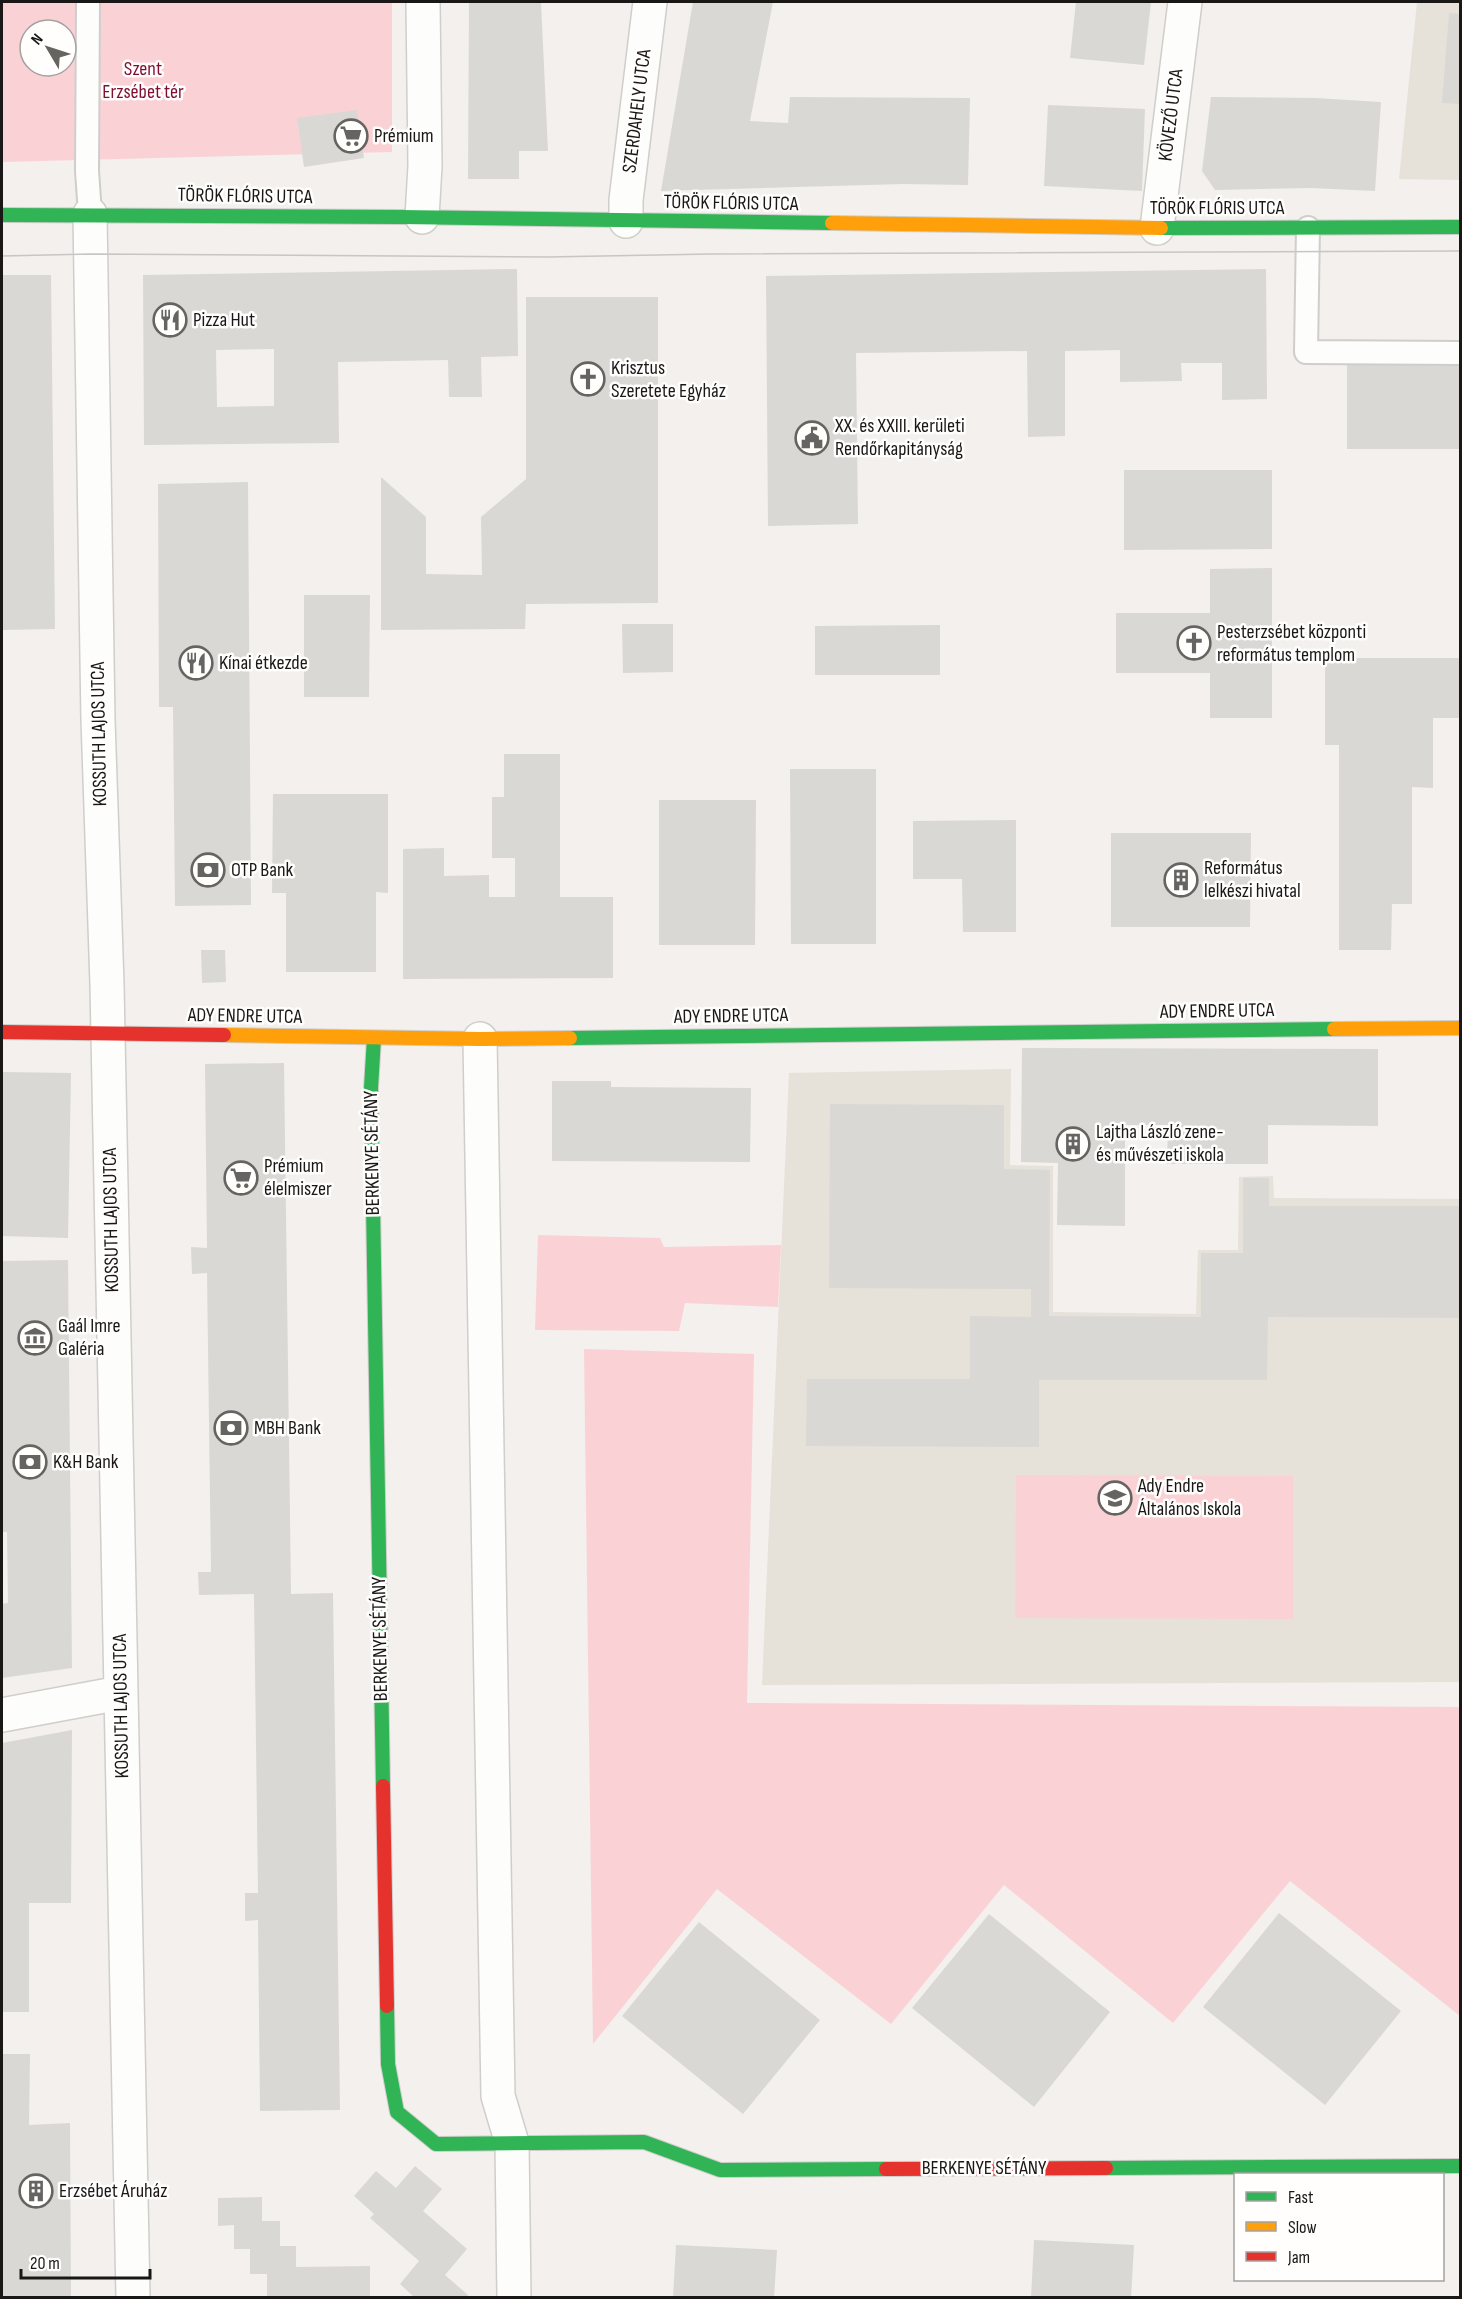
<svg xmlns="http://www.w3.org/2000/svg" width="1462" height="2299" viewBox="0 0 1462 2299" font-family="'Sofia Sans Condensed',sans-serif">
	<rect width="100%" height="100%" fill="#f3f0ed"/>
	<!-- built -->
	<path fill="#e6e1d9" d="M1417,2H1460V180L1399,179Z
		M1011,1069L1010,1165L1053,1166V1312L1196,1314L1198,1250H1238L1239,1177L1273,1176L1274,1198L1460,1199V1682L762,1685L789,1073Z"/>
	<!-- green -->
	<path fill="#fad2d6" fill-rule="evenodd" d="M2,2H392V152L2,162ZM30,30H66V66H30Z
		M538,1235L660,1238L664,1247L781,1245L778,1307L685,1303L679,1331L535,1330Z
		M584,1349L754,1354L747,1703L1460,1707V2016L1290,1881L1173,2023L1004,1885L891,2024L717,1889L593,2044Z
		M1016,1475L1293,1476V1619L1015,1618Z"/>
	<!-- building -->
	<path fill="#dad8d5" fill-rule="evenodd" d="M469,2H541L548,151H519V179H468Z
		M693,2H773L750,121L788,123L790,97L970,98L968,185L903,184L661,191Z
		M1076,2H1151L1144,65L1070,58Z
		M1449,13L1460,14V104L1442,103Z
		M1211,97L1316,98L1381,102L1375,191L1311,188L1215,190L1202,171Z
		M1048,105L1145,109L1142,191L1044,186Z
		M357,110L364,158L304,167L297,118Z
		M517,269L518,356L481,357L482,397H449L448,360L338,362L339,443L144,445L143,275ZM274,349V406L217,407L216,350Z
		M1266,269L1267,399L1222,400V363H1181L1182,381L1120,382V350L1065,351V436L1028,437L1027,351L856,353L858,524L768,526L766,276Z
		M2,275H51L55,629L2,630Z
		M526,297H658V603L526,604L525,629L381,630V477L426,517V574L482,575L481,517L526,479Z
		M1347,364H1460V449H1347Z
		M1124,470H1272V549L1124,550Z
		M248,482L251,905L175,906L173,707H159L158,484Z
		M1272,568V718H1210V673H1116V613H1210V569Z
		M304,595H370L369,697H304Z
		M622,624H673V672L623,673Z
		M940,625V675H815V626Z
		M1325,658H1460V718H1433V788L1412,787V904H1392L1391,950H1339V745H1325Z
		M504,754H560V897H613V978L403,979V849L444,848V876L489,875V897H515V858H492V797H504Z
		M790,769H876V944H791Z
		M273,794H388V893L376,892V972H286V893H272Z
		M659,800H756L755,945H659Z
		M1016,820V932H963L962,879H913V821Z
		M1111,833H1251L1250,927H1111Z
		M201,950H225L226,982L202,983Z
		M1022,1048L1378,1049V1126L1268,1125V1164H1167L1168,1125H1125V1226L1057,1225L1058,1163L1021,1162Z
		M284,1063L291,1594L333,1593L340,2110L260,2111L258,1920L245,1921V1893H258L254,1594L199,1595L198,1572H211L207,1273L192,1274L191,1247L207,1248L205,1064Z
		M2,1072L71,1073L68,1238L2,1236Z
		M552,1081H611V1087L751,1088L750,1162L552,1161Z
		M830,1104L1004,1105V1169L1050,1170L1049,1316L1201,1317V1253H1243V1178H1269V1206H1460V1318L1268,1317L1267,1380H1039V1447L806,1446L807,1379H970V1316L1031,1317V1289L829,1288Z
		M68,1260L72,1668L2,1678V1604L8,1603L7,1532H2V1261Z
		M72,1730L71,1903H29V2012H2V1743Z
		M1279,1913L1401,2011L1325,2105L1203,2007Z
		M989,1914L1110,2012L1034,2107L912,2008Z
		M699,1922L820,2020L743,2114L622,2016Z
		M2,2054H30L29,2125L70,2123L71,2298H2Z
		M415,2166L442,2189L423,2211L467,2249L445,2275L468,2295L466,2298H415L400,2284L419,2261L370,2218L374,2214L354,2196L376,2171L396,2188Z
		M262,2197V2221H280V2246H296V2267L370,2266V2298H267V2274H250V2249H234V2225L218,2226V2198Z
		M1034,2240L1134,2245L1131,2298H1031Z
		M676,2245L777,2250L774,2298H673Z"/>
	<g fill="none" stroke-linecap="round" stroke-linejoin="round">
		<!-- lane casing -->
		<g stroke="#d0cecb" stroke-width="26">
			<path id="lane" d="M88,2L87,171L90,214
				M1308,228L1306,352L1460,353"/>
		</g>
		<!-- street casing -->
		<g stroke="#d0cecb" stroke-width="36">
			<path id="street" d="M90,214L98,720L107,984L133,2298
				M422,217L425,166L423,2
				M626,221V200L650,2
				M1157,228L1185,2
				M480,1039L498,2096L512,2143L514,2298
				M2,1715L120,1693"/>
		</g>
		<!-- fast casing -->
		<g stroke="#d0cecb" stroke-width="16">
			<path id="fast" d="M2,215L400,217L832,223
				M1161,228L1460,227
				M374,1038L371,1088L383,1786
				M570,1038L1334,1029
				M387,2006L388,2064L397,2112L436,2144L644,2142L720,2170L886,2169
				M1106,2168L1460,2166"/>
		</g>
		<!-- slow casing -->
		<g stroke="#d0cecb" stroke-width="16">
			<path id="slow" d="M832,223L1161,228
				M1334,1029L1460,1028
				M224,1035L480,1039L570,1038"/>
		</g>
		<!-- jam casing -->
		<g stroke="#d0cecb" stroke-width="16">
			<path id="jam" d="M2,1032L224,1035
				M383,1786L387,2006
				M886,2169L1106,2168"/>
		</g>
		<!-- lane -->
		<use href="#lane" stroke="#fdfdfc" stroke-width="22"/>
		<!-- street -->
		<use href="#street" stroke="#fdfdfc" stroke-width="33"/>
		<!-- fast -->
		<use href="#fast" stroke="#30b455" stroke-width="14"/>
		<!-- slow -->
		<use href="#slow" stroke="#ff9f0a" stroke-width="14"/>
		<!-- jam -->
		<use href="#jam" stroke="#e5322d" stroke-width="14"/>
		<!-- tram -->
		<path stroke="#c6c6c5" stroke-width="1.5" d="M2,256L91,254L547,257L712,254L1460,251"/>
	</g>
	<!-- icons -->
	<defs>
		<g id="supermarket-ring" transform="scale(1.725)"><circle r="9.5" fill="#fffefd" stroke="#656461" stroke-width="1.5"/><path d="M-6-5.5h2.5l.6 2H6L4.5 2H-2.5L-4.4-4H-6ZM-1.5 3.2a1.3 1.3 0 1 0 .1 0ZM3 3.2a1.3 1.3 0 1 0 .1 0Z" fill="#656461"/></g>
		<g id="restaurant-ring" transform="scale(1.725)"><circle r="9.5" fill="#fffefd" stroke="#656461" stroke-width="1.5"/><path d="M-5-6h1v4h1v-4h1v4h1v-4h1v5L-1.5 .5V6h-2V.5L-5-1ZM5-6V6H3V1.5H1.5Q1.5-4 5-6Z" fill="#656461"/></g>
		<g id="church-ring" transform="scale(1.725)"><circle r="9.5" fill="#fffefd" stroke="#656461" stroke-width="1.5"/><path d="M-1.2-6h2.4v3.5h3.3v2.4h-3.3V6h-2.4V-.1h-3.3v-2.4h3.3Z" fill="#656461"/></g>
		<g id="civic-ring" transform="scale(1.725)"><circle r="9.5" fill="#fffefd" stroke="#656461" stroke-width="1.5"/><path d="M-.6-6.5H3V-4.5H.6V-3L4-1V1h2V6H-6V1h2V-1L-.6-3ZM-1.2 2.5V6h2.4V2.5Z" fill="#656461"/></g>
		<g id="bank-ring" transform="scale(1.725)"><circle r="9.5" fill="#fffefd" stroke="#656461" stroke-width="1.5"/><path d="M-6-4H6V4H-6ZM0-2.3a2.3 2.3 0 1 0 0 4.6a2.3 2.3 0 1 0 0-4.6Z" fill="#656461"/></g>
		<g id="building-ring" transform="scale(1.725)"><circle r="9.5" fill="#fffefd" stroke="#656461" stroke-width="1.5"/><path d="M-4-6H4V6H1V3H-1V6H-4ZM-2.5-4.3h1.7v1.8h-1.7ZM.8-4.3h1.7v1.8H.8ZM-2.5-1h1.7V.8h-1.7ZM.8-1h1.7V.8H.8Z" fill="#656461"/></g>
		<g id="museum-ring" transform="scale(1.725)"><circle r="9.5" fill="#fffefd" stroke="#656461" stroke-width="1.5"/><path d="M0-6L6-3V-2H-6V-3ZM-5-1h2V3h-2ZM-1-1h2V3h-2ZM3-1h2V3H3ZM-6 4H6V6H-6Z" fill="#656461"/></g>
		<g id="school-ring" transform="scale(1.725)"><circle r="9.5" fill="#fffefd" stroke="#656461" stroke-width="1.5"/><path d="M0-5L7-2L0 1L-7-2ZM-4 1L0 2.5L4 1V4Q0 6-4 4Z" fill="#656461"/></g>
	</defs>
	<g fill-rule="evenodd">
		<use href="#supermarket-ring" x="351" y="136"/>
		<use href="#restaurant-ring" x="170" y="320"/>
		<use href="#church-ring" x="588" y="379"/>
		<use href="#civic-ring" x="812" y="438"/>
		<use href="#church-ring" x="1194" y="643"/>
		<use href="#restaurant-ring" x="196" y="663"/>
		<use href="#bank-ring" x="208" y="870"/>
		<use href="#building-ring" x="1181" y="880"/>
		<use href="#building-ring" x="1073" y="1144"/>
		<use href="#supermarket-ring" x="241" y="1178"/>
		<use href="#museum-ring" x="35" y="1338"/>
		<use href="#bank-ring" x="231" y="1428"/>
		<use href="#bank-ring" x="30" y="1462"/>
		<use href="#school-ring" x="1115" y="1498"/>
		<use href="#building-ring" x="36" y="2191"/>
	</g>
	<g text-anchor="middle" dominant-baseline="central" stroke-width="5" stroke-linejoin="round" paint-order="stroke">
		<!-- park labels -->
		<g font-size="20" fill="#7e0f33" stroke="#fffefd">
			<text x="143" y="69">Szent<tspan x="143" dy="23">Erzsébet tér</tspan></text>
		</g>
		<!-- street labels -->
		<g font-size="20" fill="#191816" stroke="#fffefd">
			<text transform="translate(637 111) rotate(-83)">SZERDAHELY UTCA</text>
			<text transform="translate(1171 115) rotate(-83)">KÖVEZŐ UTCA</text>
			<text transform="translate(245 196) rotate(1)">TÖRÖK FLÓRIS UTCA</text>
			<text transform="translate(731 203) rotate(1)">TÖRÖK FLÓRIS UTCA</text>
			<text x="1217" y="208">TÖRÖK FLÓRIS UTCA</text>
			<text transform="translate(99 734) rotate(-91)">KOSSUTH LAJOS UTCA</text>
			<text transform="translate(1217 1011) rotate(-1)">ADY ENDRE UTCA</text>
			<text transform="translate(245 1016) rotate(1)">ADY ENDRE UTCA</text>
			<text transform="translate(731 1016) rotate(-1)">ADY ENDRE UTCA</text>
			<text transform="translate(372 1153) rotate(-91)">BERKENYE SÉTÁNY</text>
			<text transform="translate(111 1220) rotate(-91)">KOSSUTH LAJOS UTCA</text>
			<text transform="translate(380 1639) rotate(-91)">BERKENYE SÉTÁNY</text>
			<text transform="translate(121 1706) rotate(-91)">KOSSUTH LAJOS UTCA</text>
			<text x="984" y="2168">BERKENYE SÉTÁNY</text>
		</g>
		<!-- poi labels -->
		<g font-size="20" fill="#191816" stroke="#fffefd" text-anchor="start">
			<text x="374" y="136">Prémium</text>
			<text x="193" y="320">Pizza Hut</text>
			<text x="611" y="368">Krisztus<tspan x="611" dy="23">Szeretete Egyház</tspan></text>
			<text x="835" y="426">XX. és XXIII. kerületi<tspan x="835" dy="23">Rendőrkapitányság</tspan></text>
			<text x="1217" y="632">Pesterzsébet központi<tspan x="1217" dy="23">református templom</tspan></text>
			<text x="219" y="663">Kínai étkezde</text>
			<text x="1204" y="868">Református<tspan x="1204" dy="23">lelkészi hivatal</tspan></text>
			<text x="231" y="870">OTP Bank</text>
			<text x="1096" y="1132">Lajtha László zene-<tspan x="1096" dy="23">és művészeti iskola</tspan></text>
			<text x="264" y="1166">Prémium<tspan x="264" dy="23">élelmiszer</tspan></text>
			<text x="58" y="1326">Gaál Imre<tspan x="58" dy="23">Galéria</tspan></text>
			<text x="254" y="1428">MBH Bank</text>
			<text x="53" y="1462">K&amp;H Bank</text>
			<text x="1138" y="1486">Ady Endre<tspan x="1138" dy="23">Általános Iskola</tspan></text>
			<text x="59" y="2191">Erzsébet Áruház</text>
		</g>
	</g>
	<!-- border -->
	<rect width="1462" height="2299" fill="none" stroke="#191816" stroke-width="6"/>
	<!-- legend -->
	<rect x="1234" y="2173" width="210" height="108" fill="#fffefd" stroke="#a3a2a1" stroke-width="1.5"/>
	<rect x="1246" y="2192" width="30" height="9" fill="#30b455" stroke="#a3a2a1" stroke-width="1.5"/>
	<text x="1288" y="2203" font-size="18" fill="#191816">Fast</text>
	<rect x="1246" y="2222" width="30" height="9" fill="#ff9f0a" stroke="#a3a2a1" stroke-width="1.5"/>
	<text x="1288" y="2233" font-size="18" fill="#191816">Slow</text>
	<rect x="1246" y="2252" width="30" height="9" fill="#e5322d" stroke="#a3a2a1" stroke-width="1.5"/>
	<text x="1288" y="2263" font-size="18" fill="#191816">Jam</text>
	<!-- north arrow -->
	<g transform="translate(48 48) rotate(309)"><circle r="28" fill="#fffefd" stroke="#a3a2a1" stroke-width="1.5"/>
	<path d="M0-4.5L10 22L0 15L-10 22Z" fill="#656461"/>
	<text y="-9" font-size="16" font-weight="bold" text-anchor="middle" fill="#191816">N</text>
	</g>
	<!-- scale -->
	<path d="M21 2269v9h129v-9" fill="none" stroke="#191816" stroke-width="3"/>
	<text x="30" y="2269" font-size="18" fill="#191816" stroke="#fffefd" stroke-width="4.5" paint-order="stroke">20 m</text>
</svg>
